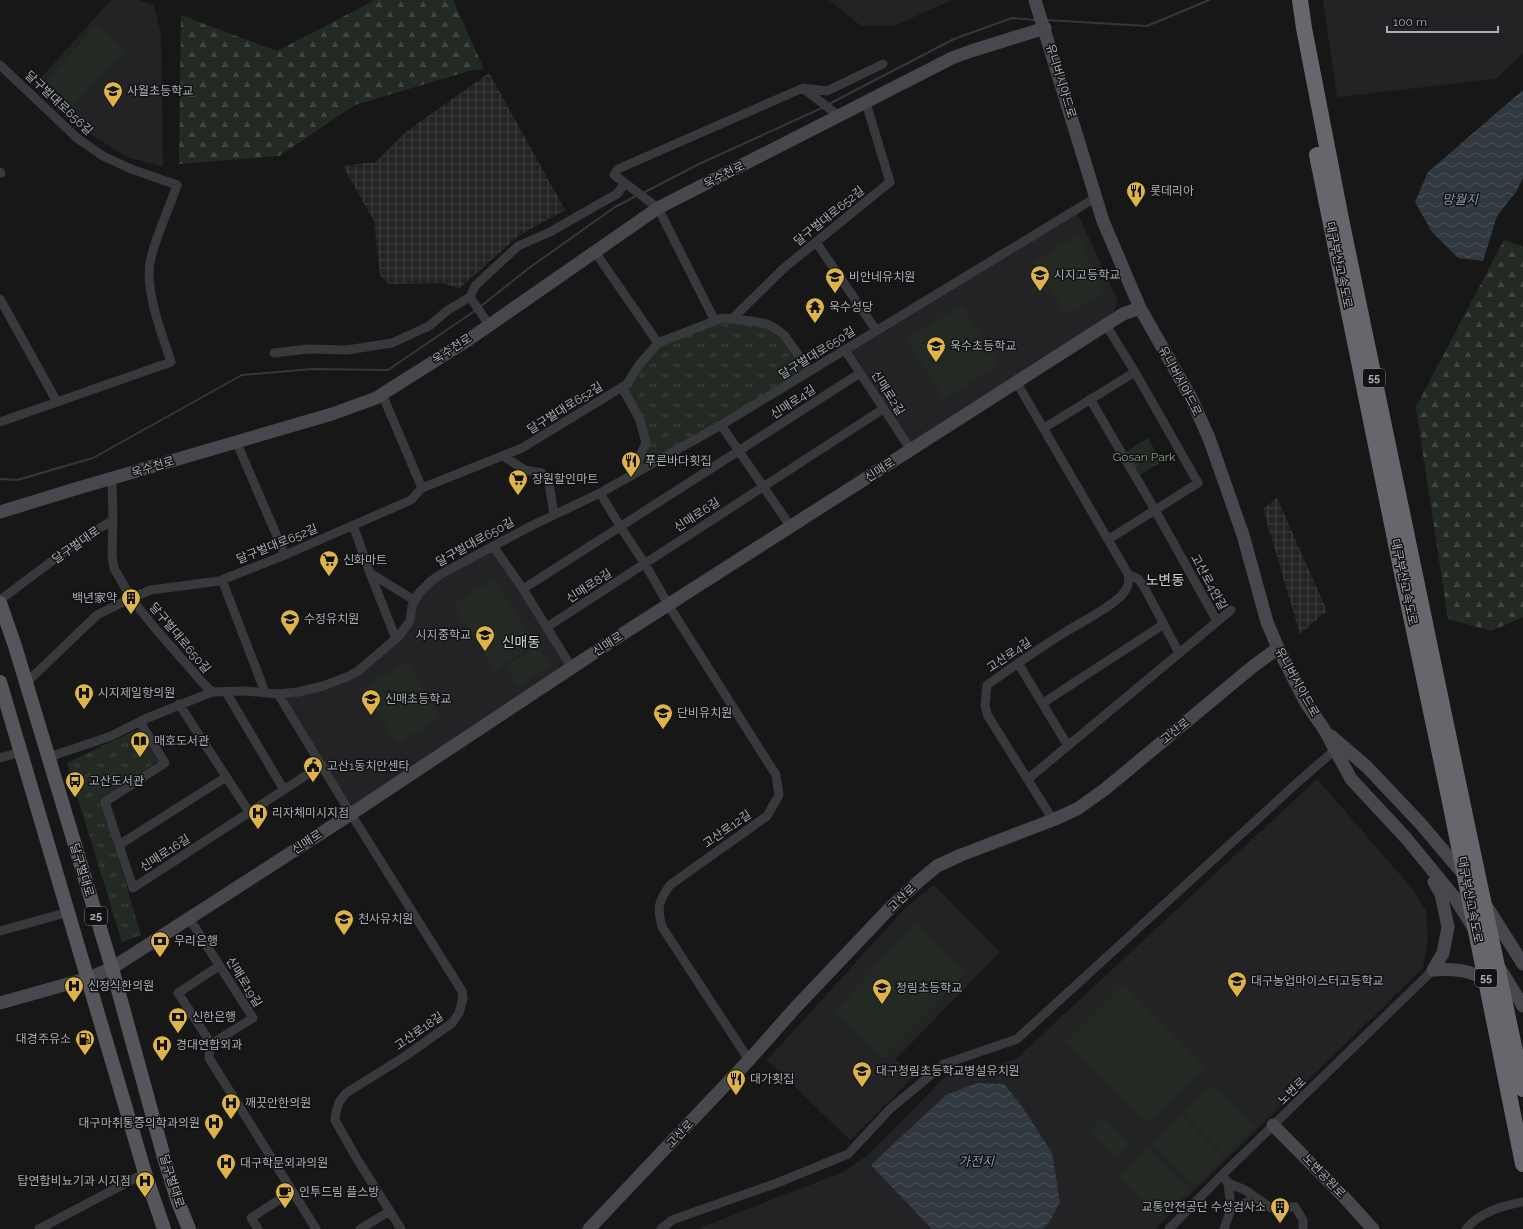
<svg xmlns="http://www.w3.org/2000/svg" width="1523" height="1229" viewBox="0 0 1523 1229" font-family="Raleway,'Noto Sans KR',sans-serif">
	<defs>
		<pattern id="industrial-grid" width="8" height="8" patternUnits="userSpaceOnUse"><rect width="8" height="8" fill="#232325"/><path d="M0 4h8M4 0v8" fill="none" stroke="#404042"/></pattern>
		<pattern id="grass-tufts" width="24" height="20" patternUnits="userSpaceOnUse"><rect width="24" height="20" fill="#232a24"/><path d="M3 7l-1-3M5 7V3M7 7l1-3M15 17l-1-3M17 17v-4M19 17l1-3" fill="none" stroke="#404642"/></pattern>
		<pattern id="forest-firs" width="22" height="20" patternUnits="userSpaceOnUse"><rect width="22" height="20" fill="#232a24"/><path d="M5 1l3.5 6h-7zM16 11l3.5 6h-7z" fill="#404642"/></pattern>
		<pattern id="water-waves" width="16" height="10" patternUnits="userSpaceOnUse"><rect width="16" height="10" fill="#313940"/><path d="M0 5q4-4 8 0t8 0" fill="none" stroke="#4c5359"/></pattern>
	</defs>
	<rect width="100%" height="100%" fill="#171718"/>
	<!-- built -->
	<path fill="#232325" d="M111,0H139L154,5L161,34L163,167L127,157L92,135L37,82Z
		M829,0H953L893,26H861Z
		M1323,0H1523V53L1496,79L1337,97Z
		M1076,210L1118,301L1113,315L911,443L851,350Z
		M493,546L572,668L351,814L278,694L349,676L399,636L419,593Z
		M1317,779L1411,887L1426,911L1428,939L1423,968L1155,1229H697L843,1172L869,1154L946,1076L1015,1060Z
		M934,885L1000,952L896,1059L913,1077L850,1140L767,1060L906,907Z"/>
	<!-- industrial -->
	<path fill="url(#industrial-grid)" d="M489,73L565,210L518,236L459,289L444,283L389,284L380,275L374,221L343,166L376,162L407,131Z
		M1277,498L1327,611L1300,634L1263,509Z"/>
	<!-- grass -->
	<path fill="url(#grass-tufts)" d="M722,318L775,328L810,371L637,472L646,443L624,390L658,343Z
		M1148,438L1161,462L1140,475L1126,452Z
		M138,729L158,761L101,800L141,935L122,942L67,763Z"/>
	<!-- forest -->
	<path fill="url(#forest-firs)" d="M375,0H453L484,69L469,71L355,105L279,156L179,164L181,15L277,51Z
		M1504,240L1523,247V617L1491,631L1448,619L1416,407Z"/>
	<!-- pitch -->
	<path fill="#232a24" d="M97,24L126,50L73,106L46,81Z
		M1078,235L1104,293L1067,315L1034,263Z
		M961,305L999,364L944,399L907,340Z
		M494,579L536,644L495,670L453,605Z
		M537,646L550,665L518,686L506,667Z
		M406,661L441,716L398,744L363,690Z
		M915,924L966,973L882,1059L834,1012Z
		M1123,984L1206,1067L1149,1123L1067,1041Z
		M1214,1085L1255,1127L1226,1155L1184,1113Z
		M1182,1115L1224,1157L1194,1186L1153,1144Z
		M1104,1117L1130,1144L1116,1158L1089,1131Z
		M1148,1148L1190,1190L1160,1218L1119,1177Z"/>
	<!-- water -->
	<path fill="url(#water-waves)" d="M1523,90V178L1516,192L1497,216L1483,261L1458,258L1432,232L1415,202L1428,172Z
		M977,1083L1004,1084L1021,1105L1052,1153L1060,1202L1050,1221L1042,1229H932L871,1165L946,1095Z"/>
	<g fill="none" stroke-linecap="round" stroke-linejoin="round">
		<!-- stream -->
		<path stroke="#313940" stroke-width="2" d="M1046,20L1147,26L1209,0
			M829,104L954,39L1012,18L1035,20
			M643,193L699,164L824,107
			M480,307L529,268L615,207L638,195
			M0,479L17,480L93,458L242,375L313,369L388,370L476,310"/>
		<!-- street -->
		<path stroke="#38393d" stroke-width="9" d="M0,65L77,138L103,156L131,169L177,185C169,209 157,233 151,258C143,287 162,334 171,362L0,422
			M804,89L839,116
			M0,172L1,173
			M625,183L658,208L715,321
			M816,242L876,330
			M595,252L658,343
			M470,297L489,325
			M0,299L57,402
			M732,319L784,268L890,182L866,103
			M1106,325L1135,372L1198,483L1109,539
			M845,350L911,450
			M274,353L308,349L347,350L392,343L429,326L448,310L470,297L475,286L518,246L550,232L599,204L617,194L625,183L614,175L618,169L803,88L827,91L883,64
			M1017,383L1128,574C1130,583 1128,589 1121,596C1108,609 1083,621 1067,631C1039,648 1013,667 987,685L985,706L988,716L1053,820
			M622,387L640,420L646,443L631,475
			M382,394L422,488L522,448L627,384L639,365L658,343L722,318L751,321L767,324L775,328L784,335L810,371
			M1090,399L1155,510L1217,621
			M721,425L791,527
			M1044,428L1135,372
			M236,441L285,555
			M503,456L525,470L542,473L549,483L554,514
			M112,479L113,520L112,556L114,568L131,598L154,627L203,683L212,692
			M600,493L620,526L645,564L669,606L776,775L779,795L767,816L670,885C658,902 657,907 662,927L749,1060
			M353,525L370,573L414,600
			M493,546L523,589L572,668
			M370,573L396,639
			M1128,574L1138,579L1143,585L1179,653
			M222,580L265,692
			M523,589L860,373
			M0,600L80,540L113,520
			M547,627L883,409
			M1018,663L1068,746
			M26,683L97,615L131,598L151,590L219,581L285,555L411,500L422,488
			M226,692L284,790
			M278,694L351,814L462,991L463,998L459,1013L452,1023L404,1057L346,1093L339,1102L336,1112L335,1120L357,1159L401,1229
			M1043,703L1164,624
			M179,704L249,812
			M140,722L165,763L105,802L133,888L322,765
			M49,757L111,736L145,719L212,692L245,691L278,694L298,692L323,686L349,676L358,671L399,636L410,621L412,606L419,593L431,581L441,574L531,526L600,493L721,425L1095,198
			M0,758L21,752
			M1028,779L1231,610
			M119,845L226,777
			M189,918L253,1018L216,1041C211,1046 209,1050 209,1058L316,1229
			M0,931L69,912
			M212,1045L178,993L219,966
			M1228,1183L1245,1190L1271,1208L1285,1207H1295L1303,1220V1229
			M1231,1209L1256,1198
			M39,1229L145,1173
			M258,1229L251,1218L292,1191
			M360,1229L390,1211
			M661,1229L672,1220L777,1183L848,1154L891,1108L944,1064L1017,1039L1298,782L1335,750
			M1169,1229L1223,1174L1433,970
			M1224,1229L1231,1209L1228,1183L1225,1179
			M1466,1229C1480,1212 1502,1206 1523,1202"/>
		<!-- secondary -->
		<path stroke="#47484d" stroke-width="13" d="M1035,0L1103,221L1140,308L1191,398L1209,438L1243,535L1267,622L1278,648L1306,703L1324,729L1351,779L1406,838L1455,898L1473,927
			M0,512L75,489L332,414L376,398L468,340L658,208L952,58L971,51L1045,28
			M1331,736L1367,767L1420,823L1465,876
			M1434,882L1441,894L1448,927L1443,953L1433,970C1454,968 1475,970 1492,984
			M1487,907L1523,964
			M1500,969L1523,1006
			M0,1003L89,978L112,968L351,814L624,633L1123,314L1140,308
			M1273,1125L1344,1197L1373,1229
			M589,1229L749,1060L796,1007L890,908L918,882L937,866L961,855L1053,820L1077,809L1104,790L1251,668L1278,648"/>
		<!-- primary -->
		<path stroke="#55565c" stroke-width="14" d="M0,603L15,646L112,968L165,1161L178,1202L189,1229
			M0,682L145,1173L164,1229"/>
		<!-- highway -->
		<path stroke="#65676d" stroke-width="16" d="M1300,0L1304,28L1342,224L1464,811
			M1317,155L1404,583L1448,792"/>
		<!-- highway-bridge -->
		<path stroke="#65676d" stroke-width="16" d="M1448,792L1523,1164
			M1464,811L1523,1089"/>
	</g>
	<!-- icons -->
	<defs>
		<g id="school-pin" transform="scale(1)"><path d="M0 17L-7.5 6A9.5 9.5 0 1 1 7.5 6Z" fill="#ddb34a" stroke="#121213"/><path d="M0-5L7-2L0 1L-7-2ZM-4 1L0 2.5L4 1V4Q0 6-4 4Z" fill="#111"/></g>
		<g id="restaurant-pin" transform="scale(1)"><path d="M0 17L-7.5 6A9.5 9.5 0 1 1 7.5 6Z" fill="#ddb34a" stroke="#121213"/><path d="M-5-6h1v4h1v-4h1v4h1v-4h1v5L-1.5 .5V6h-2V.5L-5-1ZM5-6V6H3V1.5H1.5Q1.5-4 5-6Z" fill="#111"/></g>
		<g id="temple-pin" transform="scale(1)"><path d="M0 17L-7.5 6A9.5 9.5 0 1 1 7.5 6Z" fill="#ddb34a" stroke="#121213"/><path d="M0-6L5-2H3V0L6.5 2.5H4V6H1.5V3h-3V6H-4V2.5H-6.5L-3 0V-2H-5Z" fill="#111"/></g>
		<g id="supermarket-pin" transform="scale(1)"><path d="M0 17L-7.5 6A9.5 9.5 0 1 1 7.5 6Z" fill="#ddb34a" stroke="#121213"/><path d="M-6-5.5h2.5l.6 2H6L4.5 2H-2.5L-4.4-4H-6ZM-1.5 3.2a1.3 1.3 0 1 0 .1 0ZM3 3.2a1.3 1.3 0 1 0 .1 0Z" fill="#111"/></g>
		<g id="building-pin" transform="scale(1)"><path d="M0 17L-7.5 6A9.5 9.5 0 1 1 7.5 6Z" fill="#ddb34a" stroke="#121213"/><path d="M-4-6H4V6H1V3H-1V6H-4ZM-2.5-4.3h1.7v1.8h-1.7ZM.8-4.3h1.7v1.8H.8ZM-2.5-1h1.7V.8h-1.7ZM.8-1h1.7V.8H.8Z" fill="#111"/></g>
		<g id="hospital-pin" transform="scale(1)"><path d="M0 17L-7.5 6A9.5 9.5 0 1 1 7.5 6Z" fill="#ddb34a" stroke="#121213"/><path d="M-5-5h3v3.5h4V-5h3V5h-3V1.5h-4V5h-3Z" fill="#111"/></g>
		<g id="library-pin" transform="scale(1)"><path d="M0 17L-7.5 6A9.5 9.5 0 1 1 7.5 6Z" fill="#ddb34a" stroke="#121213"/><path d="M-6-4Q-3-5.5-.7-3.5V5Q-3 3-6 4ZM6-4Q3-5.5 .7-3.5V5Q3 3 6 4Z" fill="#111"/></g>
		<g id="civic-pin" transform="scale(1)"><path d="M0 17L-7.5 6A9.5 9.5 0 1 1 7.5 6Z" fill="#ddb34a" stroke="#121213"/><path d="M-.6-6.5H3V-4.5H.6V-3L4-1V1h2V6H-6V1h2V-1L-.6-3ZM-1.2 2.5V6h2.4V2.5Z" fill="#111"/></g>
		<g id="bus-pin" transform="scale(1)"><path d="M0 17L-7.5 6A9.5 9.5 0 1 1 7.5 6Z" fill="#ddb34a" stroke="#121213"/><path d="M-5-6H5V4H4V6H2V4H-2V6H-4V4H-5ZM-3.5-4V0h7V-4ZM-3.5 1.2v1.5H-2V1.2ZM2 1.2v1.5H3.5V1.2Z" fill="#111"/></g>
		<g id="bank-pin" transform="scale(1)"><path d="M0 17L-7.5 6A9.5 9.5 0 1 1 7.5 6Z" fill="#ddb34a" stroke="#121213"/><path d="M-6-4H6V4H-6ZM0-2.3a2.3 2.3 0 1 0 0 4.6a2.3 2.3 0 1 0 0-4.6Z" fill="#111"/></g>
		<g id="fuel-pin" transform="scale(1)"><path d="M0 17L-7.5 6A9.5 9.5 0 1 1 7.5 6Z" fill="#ddb34a" stroke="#121213"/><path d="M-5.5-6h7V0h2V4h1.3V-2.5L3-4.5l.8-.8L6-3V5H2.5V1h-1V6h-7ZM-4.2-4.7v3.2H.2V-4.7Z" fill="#111"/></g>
		<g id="cafe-pin" transform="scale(1)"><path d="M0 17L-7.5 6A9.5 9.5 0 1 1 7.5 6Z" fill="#ddb34a" stroke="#121213"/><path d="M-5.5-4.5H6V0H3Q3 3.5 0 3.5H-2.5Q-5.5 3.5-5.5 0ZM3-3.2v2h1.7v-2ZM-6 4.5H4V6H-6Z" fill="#111"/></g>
	</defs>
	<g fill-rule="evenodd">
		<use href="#school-pin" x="113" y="91"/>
		<use href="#restaurant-pin" x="1136" y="191"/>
		<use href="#school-pin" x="1040" y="275"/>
		<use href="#school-pin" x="835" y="277"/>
		<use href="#temple-pin" x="815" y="307"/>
		<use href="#school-pin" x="936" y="346"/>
		<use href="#restaurant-pin" x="631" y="461"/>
		<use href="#supermarket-pin" x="518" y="479"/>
		<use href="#supermarket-pin" x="329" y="560"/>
		<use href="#building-pin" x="131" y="598"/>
		<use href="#school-pin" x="290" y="619"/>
		<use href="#school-pin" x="485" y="635"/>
		<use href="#hospital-pin" x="84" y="693"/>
		<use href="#school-pin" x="371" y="699"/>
		<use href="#school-pin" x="663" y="713"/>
		<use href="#library-pin" x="140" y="741"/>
		<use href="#civic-pin" x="313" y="766"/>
		<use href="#bus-pin" x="75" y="781"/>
		<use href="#hospital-pin" x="258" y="813"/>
		<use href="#school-pin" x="344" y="919"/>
		<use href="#bank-pin" x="160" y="941"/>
		<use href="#school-pin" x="1237" y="981"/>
		<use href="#hospital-pin" x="74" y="986"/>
		<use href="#school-pin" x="882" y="988"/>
		<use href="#bank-pin" x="178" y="1017"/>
		<use href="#fuel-pin" x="85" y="1039"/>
		<use href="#hospital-pin" x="162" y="1045"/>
		<use href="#school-pin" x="862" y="1071"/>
		<use href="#restaurant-pin" x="736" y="1079"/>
		<use href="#hospital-pin" x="231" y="1103"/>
		<use href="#hospital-pin" x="214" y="1123"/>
		<use href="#hospital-pin" x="226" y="1163"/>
		<use href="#hospital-pin" x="145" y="1181"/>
		<use href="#cafe-pin" x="285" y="1192"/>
		<use href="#building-pin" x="1280" y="1207"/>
	</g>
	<g text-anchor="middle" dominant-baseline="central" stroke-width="3" stroke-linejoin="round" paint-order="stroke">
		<!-- shield labels -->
		<g fill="#121213" stroke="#7c7f86" stroke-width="1">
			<rect x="1363" y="369" width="22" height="18" rx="3"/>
			<rect x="85" y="907" width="22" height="18" rx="3"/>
			<rect x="1475" y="969" width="22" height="18" rx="3"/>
		</g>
		<g font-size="11" font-weight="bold" fill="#aaaeb7">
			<text x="1374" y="378">55</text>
			<text x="96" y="916">25</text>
			<text x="1486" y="978">55</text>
		</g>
		<!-- street labels -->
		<g font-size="12" fill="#aaaeb7" stroke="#121213">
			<text transform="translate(1061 81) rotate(73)">유니버시아드로</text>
			<text transform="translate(59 103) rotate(43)">달구벌대로656길</text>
			<text transform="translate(724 175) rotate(-27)">욱수천로</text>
			<text transform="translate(829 216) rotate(-39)">달구벌대로652길</text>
			<text transform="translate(1339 265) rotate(78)">대구부산고속도로</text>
			<text transform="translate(452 349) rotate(-33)">욱수천로</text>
			<text transform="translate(817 353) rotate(-32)">달구벌대로650길</text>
			<text transform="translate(1180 381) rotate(62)">유니버시아드로</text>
			<text transform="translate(888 393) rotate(57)">신매로2길</text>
			<text transform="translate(793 402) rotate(-33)">신매로4길</text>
			<text transform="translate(565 408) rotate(-32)">달구벌대로652길</text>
			<text transform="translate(153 467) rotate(-17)">욱수천로</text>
			<text transform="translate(880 470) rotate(-33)">신매로</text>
			<text transform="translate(697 515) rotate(-33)">신매로6길</text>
			<text transform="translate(475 542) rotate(-29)">달구벌대로650길</text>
			<text transform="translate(277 544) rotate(-22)">달구벌대로652길</text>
			<text transform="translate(76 545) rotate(-35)">달구벌대로</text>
			<text transform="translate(1209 582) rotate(61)">고산로4안길</text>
			<text transform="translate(1404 582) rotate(78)">대구부산고속도로</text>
			<text transform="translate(589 586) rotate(-33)">신매로8길</text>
			<text transform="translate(180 638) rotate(50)">달구벌대로650길</text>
			<text transform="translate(608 644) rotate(-33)">신매로</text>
			<text transform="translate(1009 655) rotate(-34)">고산로4길</text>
			<text transform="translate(1297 682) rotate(61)">유니버시아드로</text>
			<text transform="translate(1175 731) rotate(-39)">고산로</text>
			<text transform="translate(727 829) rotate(-35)">고산로12길</text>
			<text transform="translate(307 842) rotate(-33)">신매로</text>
			<text transform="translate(165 853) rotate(-33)">신매로16길</text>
			<text transform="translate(82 870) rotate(73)">달구벌대로</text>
			<text transform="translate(902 898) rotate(-44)">고산로</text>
			<text transform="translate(1470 900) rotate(79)">대구부산고속도로</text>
			<text transform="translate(244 982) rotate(58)">신매로19길</text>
			<text transform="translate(419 1031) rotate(-35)">고산로18길</text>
			<text transform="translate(1292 1091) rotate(-44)">노변로</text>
			<text transform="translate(680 1134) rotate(-47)">고산로</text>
			<text transform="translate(1324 1176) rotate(46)">노변공원로</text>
			<text transform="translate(172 1181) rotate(72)">달구벌대로</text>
		</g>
		<!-- poi labels -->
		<g font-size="12" fill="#aaaeb7" stroke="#121213" text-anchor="start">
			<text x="127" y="91">사월초등학교</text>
			<text x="1150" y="191">롯데리아</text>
			<text x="1054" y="275">시지고등학교</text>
			<text x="849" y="277">비안네유치원</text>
			<text x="829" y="307">욱수성당</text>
			<text x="950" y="346">욱수초등학교</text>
			<text x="645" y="461">푸른바다횟집</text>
			<text x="532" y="479">장원할인마트</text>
			<text x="343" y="560">신화마트</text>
			<text x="117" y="598" text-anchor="end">백년家약</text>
			<text x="304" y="619">수정유치원</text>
			<text x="471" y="635" text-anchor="end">시지중학교</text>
			<text x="98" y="693">시지제일항의원</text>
			<text x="385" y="699">신매초등학교</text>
			<text x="677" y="713">단비유치원</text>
			<text x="154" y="741">매호도서관</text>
			<text x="327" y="766">고산1동치안센타</text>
			<text x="89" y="781">고산도서관</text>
			<text x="272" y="813">리자체미시지점</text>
			<text x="358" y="919">천사유치원</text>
			<text x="174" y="941">우리은행</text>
			<text x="1251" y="981">대구농업마이스터고등학교</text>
			<text x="88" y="986">신정식한의원</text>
			<text x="896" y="988">청림초등학교</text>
			<text x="192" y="1017">신한은행</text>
			<text x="71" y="1039" text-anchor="end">대경주유소</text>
			<text x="176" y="1045">경대연합외과</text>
			<text x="876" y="1071">대구청림초등학교병설유치원</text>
			<text x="750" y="1079">대가횟집</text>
			<text x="245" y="1103">깨끗안한의원</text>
			<text x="200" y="1123" text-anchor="end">대구마취통증의학과의원</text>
			<text x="240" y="1163">대구학문외과의원</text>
			<text x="131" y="1181" text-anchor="end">탑연합비뇨기과 시지점</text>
			<text x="299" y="1192">인투드림 플스방</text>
			<text x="1266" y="1207" text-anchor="end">교통안전공단 수성검사소</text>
		</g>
		<!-- park labels -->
		<g font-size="12" fill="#84a087" stroke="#121213">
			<text x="1144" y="457">Gosan Park</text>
		</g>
		<!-- water labels -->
		<g font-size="13" font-style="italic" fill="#8599ae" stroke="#121213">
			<text x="1460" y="199">망월지</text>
			<text x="976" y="1161">가전지</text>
		</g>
		<!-- quarter labels -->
		<g font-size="14" fill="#cbcdd3" stroke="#121213">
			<text x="1165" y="580">노변동</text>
			<text x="521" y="642">신매동</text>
		</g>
	</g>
	<!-- scale -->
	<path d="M1387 26v6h111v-6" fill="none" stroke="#aaaeb7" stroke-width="2"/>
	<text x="1393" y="26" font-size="12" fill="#aaaeb7" stroke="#121213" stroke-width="3" paint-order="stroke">100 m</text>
</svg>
